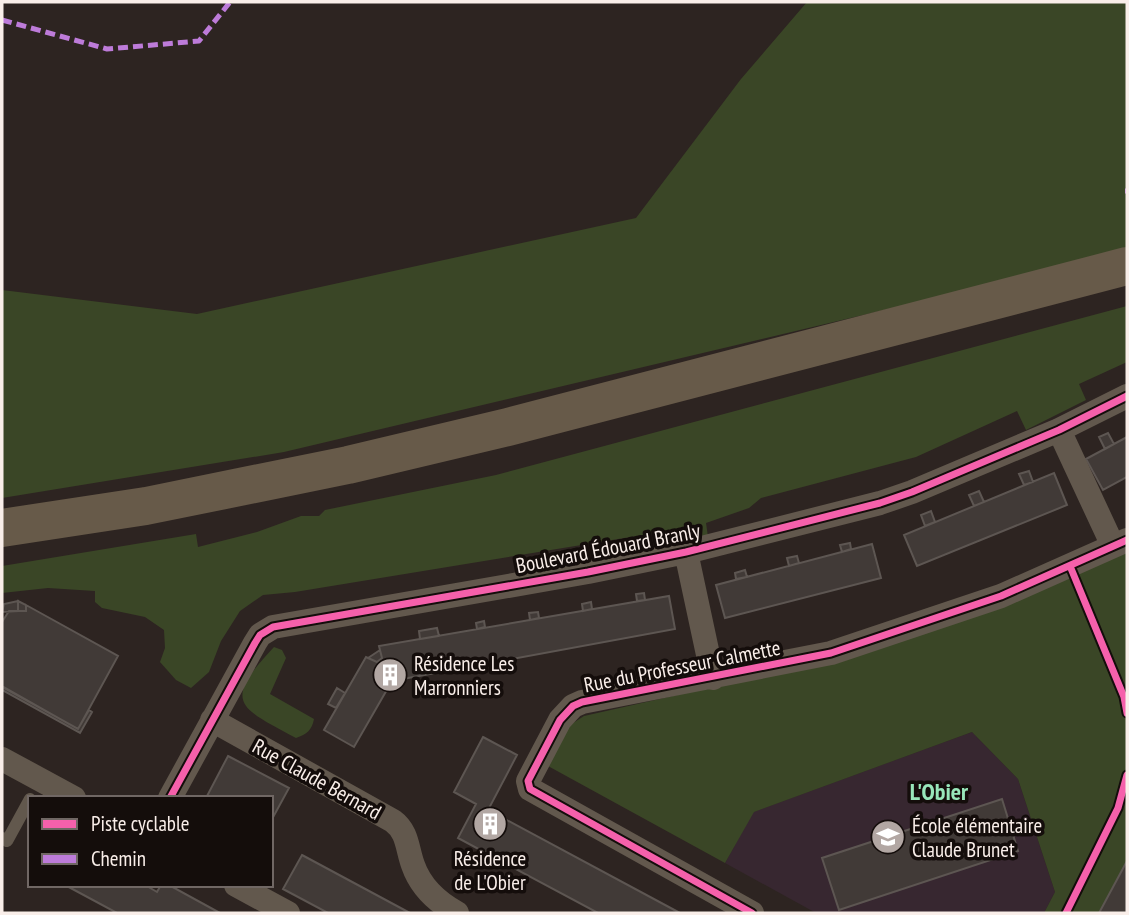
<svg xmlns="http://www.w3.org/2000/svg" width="1129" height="915" viewBox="0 0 1129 915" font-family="'PT Sans Narrow',sans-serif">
	<rect width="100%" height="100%" fill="#2d2421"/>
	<!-- education -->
	<path fill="#372730" d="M972,732L1018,779L1055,892L1044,913H816L725,863L753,812Z"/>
	<!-- green -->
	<path fill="#3a4626" d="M807,2H1127V250L939,297L284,452L2,498V290L197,314L636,218L741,79Z
		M1127,306V362L1079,384L1086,400L1026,430L1017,411L916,457L761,498L749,508L706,523L708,537L673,546L667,531L295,592L263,595L240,611L221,641L209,672L191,688L176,680L160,662L165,648L164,630L145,617L102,608L95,602V591L48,588L2,593V566L196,534L198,547L257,532L301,516H319L325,510L496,475Z
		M1127,549V861L1099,913H1044L1055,892L1018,779L972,732L754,812L725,863L548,766L570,725L584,716L695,691Z
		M274,647L282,650L286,658L270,694L314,719C312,730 307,734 296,738C239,707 221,703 274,647Z"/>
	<!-- building -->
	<path fill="#413a37" stroke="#5d5652" stroke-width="2" d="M1108,433L1114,444L1105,449L1099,437Z
		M1127,437V477L1103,490L1086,459Z
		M1029,471L1033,482L1024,485L1019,474Z
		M1054,473L1067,505L917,566L904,535Z
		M979,491L984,502L974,506L969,495Z
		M931,511L935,522L925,526L921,515Z
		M850,543L851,549L842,552L840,545Z
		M872,544L881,578L725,618L716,585Z
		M797,556L799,563L789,566L787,558Z
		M745,570L747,577L736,579L735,573Z
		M644,593L645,600L637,601L636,594Z
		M669,596L675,629L392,681L354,747L324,730L366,657L377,662L382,658L379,646Z
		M18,601V611L2,612L4,604Z
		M18,601L26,605V611H18Z
		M591,602L592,609L583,611L582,604Z
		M26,605L118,656L78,729L2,687V622L9,611H26Z
		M538,612L539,618L530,620L529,613Z
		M484,621L485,627L477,629L476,623Z
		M437,628L439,636L420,639L419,631Z
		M380,650L382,658L377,662L368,658Z
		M2,686L78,729L89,710L92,712L80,733L2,690Z
		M337,688L345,693L336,708L328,704Z
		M483,737L517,755L488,810L680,913H598L458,838L476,804L454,792Z
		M228,756L289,788L271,821V798H206Z
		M1002,799L1018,851L839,910L822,858Z
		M302,855L410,913H328L283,889Z
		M1127,861V913H1099Z
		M65,885H145L157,892L161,885H169L220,913H117Z"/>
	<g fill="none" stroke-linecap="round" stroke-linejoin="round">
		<!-- service -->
		<path stroke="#62584d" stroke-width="12" d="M2,838L7,841L30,799"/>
		<!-- minor -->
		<path stroke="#62584d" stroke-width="24" d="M1059,430L1113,546
			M686,552L713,678
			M212,720L393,821C408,832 407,849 413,865C421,888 437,902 457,913
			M2,759L74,798
			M170,798L255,643L260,635L273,627L588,572L686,552L880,503L912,492L1059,430L1127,396
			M236,885L288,913
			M752,913L530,789L528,781L560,720L573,706L582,702L831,653L1001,596L1127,540"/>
		<!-- primary -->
		<path stroke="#675a49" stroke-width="38" d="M2,528L146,506L348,465L508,427L1127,266"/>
		<!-- quiet -->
		<path stroke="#bd7bd9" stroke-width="5" stroke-dasharray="10 5" stroke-linecap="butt" d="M2,20L107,49L199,41L230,2
			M1125,191H1127"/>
		<!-- cycleway casing -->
		<g stroke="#140d0b" stroke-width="11">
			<path id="cycleway" d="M1070,566L1124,697L1127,713
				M170,798L255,643L260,635L273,627L588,572L686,552L880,503L912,492L1059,430L1127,396
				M752,913L530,789L528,781L560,720L573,706L582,702L831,653L1001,596L1127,540
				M1066,913L1118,808L1127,775"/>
		</g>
		<!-- cycleway -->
		<use href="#cycleway" stroke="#f560ab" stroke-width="7"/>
	</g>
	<!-- icons -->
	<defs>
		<g id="building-disc" transform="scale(1.75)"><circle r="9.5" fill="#b2a7a3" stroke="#140d0b"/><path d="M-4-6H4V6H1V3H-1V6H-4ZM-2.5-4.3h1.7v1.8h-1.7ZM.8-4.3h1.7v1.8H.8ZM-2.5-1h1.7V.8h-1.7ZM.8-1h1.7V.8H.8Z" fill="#fff"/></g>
		<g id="school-disc" transform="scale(1.75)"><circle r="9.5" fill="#b2a7a3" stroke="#140d0b"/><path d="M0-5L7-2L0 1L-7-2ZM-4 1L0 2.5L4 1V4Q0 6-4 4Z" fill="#fff"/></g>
	</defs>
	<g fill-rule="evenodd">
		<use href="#building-disc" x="390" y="675"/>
		<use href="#building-disc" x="490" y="824"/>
		<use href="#school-disc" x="888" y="837"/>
	</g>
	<g text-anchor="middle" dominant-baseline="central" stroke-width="7" stroke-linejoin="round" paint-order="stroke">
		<!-- street labels -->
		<g font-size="21" fill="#f9eee9" stroke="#140d0b">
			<text transform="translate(608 548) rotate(-11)">Boulevard Édouard Branly</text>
			<text transform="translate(682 666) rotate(-11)">Rue du Professeur Calmette</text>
			<text transform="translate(317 779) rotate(29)">Rue Claude Bernard</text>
		</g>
		<!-- poi labels -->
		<g font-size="21" fill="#f9eee9" stroke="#140d0b" text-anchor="start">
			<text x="414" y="663">Résidence Les<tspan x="414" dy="24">Marronniers</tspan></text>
			<text x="912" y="825">École élémentaire<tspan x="912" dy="24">Claude Brunet</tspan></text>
			<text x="490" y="858" text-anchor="middle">Résidence<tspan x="490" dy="24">de L'Obier</tspan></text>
		</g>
		<!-- quarter labels -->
		<g font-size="24" font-weight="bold" fill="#98e7ba" stroke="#140d0b">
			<text x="939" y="791">L'Obier</text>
		</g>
	</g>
	<!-- border -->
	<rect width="1129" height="915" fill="none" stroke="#f9eee9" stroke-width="7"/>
	<!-- legend -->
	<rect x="28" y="796" width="245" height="91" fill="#140d0b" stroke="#706764" stroke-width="2"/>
	<rect x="42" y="819" width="35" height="10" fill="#f560ab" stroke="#706764" stroke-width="2"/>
	<text x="91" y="831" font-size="21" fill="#f9eee9">Piste cyclable</text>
	<rect x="42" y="854" width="35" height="10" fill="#bd7bd9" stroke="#706764" stroke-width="2"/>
	<text x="91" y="866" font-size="21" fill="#f9eee9">Chemin</text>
</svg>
